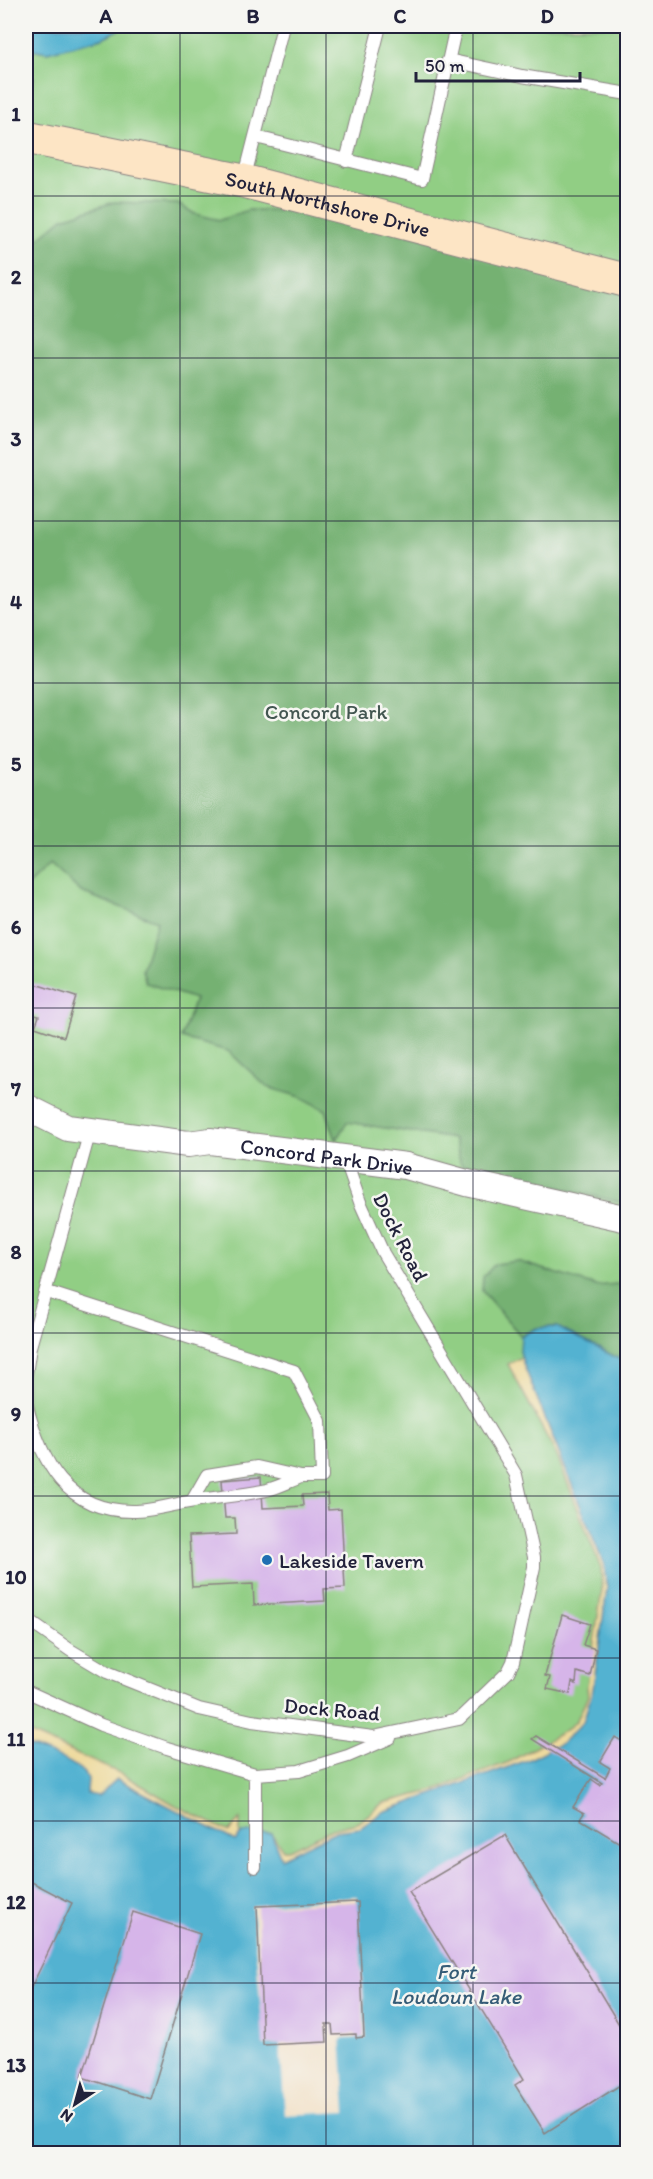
<svg xmlns="http://www.w3.org/2000/svg" width="653" height="2179" viewBox="0 0 653 2179" font-family="Itim,sans-serif">
	<rect width="100%" height="100%" fill="#f6f6f2"/>
	<filter id="ink" filterUnits="userSpaceOnUse"><feTurbulence type="fractalNoise" baseFrequency=".0167" numOctaves="2"/><feDisplacementMap in="SourceGraphic" scale="12" xChannelSelector="R" yChannelSelector="G"/><feConvolveMatrix kernelMatrix="1 2 1 2 8 2 1 2 1" color-interpolation-filters="sRGB"/></filter>
	<filter id="wash" filterUnits="userSpaceOnUse"><feTurbulence type="fractalNoise" baseFrequency=".008" numOctaves="4" result="noise"/><feDisplacementMap in="SourceGraphic" scale="24" xChannelSelector="R" yChannelSelector="G"/><feGaussianBlur stdDeviation="1.35" result="paint"/><feColorMatrix in="noise" values="0 0 0 0 0 0 0 0 0 0 0 0 0 0 0 0 0 1.4 0 .05"/><feComposite in="paint" operator="in"/></filter>
	<g filter="url(#wash)">
		<rect width="100%" height="100%" fill="#f2e1c8"/>
		<!-- green -->
		<path fill="#91ce84" stroke="#5a7860" stroke-width="1.5" d="M127,26H627V1363L557,1327L615,1556L587,1731L280,1865L26,1782V94L34,78H26V48L47,52L102,38Z"/>
		<!-- forest -->
		<path fill="#74b172" stroke="#4b6a56" stroke-width="1.5" d="M114,202L178,204L195,214L220,220L248,210L324,211L627,291V1204L461,1164L454,1139L347,1122L336,1140L326,1110L301,1097L267,1087L228,1051L181,1038L195,999L146,983L142,970L157,921L81,892L50,864L26,887V249L63,218Z
			M517,1261L596,1286L627,1283V1363L557,1327L537,1328L521,1336L482,1291L483,1277L495,1264Z"/>
		<!-- sand -->
		<path fill="#eeda9e" stroke="#887e6c" stroke-width="1.5" d="M520,1351L615,1556L604,1703L540,1765L270,1868L271,1833L283,1850H289L332,1829L358,1823L383,1803L432,1791L509,1762L568,1729L577,1720L588,1696L587,1686L602,1590L601,1568L557,1456L508,1364L522,1357Z
			M26,1732L122,1774L175,1805L229,1832L240,1819L239,1864L26,1782Z"/>
		<!-- water -->
		<path fill="#52b2d1" stroke="#3a6a86" stroke-width="1.5" d="M26,26H127L102,38L47,52L26,48Z
			M557,1327L627,1363V2153L26,2154V1744C45,1754 75,1759 88,1778L87,1794L98,1796L117,1779L235,1841L242,1833H271L281,1858L336,1831L360,1828L383,1812L528,1760L562,1743L583,1722L593,1689L607,1589L604,1565L523,1363L520,1351L521,1336L537,1328Z"/>
		<!-- pier -->
		<path fill="#f2e1c8" d="M357,1896L366,2038L341,2039L346,2112L285,2115L280,2044L264,2046L252,1906Z"/>
		<g id="blocks">
			<!-- building -->
			<path fill="#d6b5e9" d="M26,981L76,997L64,1037L35,1027L39,1016L26,1013Z
				M261,1477L263,1508L303,1506L302,1495L327,1494L328,1510L341,1509L345,1588L324,1589L325,1601L254,1605L253,1584L192,1587L189,1536L236,1534L235,1518H225L222,1480Z
				M562,1615L590,1624L583,1645L596,1649L590,1676L577,1672L576,1684L572,1682L570,1694L547,1689L550,1677L545,1676Z
				M536,1736L605,1778L610,1768L600,1762L615,1737L625,1743L628,1736V1848L580,1819L584,1813L573,1807L591,1779L600,1785L602,1783L532,1739Z
				M505,1835L620,2026L628,2023V2080L545,2133L515,2085L524,2079L409,1892Z
				M26,1879L72,1903L26,1998Z
				M358,1902L364,2037L356,2038V2034L333,2035L332,2024H326L327,2042L263,2045L257,1906Z
				M133,1912L200,1934L150,2099L82,2077Z"/>
		</g>
	</g>
	<g filter="url(#ink)">
		<use href="#blocks" fill-opacity="0" stroke="#8a8282" stroke-width="1.5"/>
		<g fill="none" stroke-linecap="round" stroke-linejoin="round">
			<!-- lane casing -->
			<g stroke="#8a8282" stroke-width="14">
				<path id="lane" d="M448,60L522,76L628,94
					M256,137L422,179L456,26
					M346,161L380,26
					M244,180L283,26
					M47,1292L294,1371L320,1421L322,1477H301L257,1467L207,1475L192,1501
					M26,1374L30,1347L90,1131
					M26,1403C41,1462 66,1513 136,1511C156,1510 175,1504 194,1501C218,1497 243,1495 267,1490C279,1487 290,1481 301,1477
					M26,1619L70,1650L107,1672L199,1709L252,1721L373,1737L459,1719L508,1672L513,1662L534,1567V1557L516,1475L383,1253L360,1202L345,1159
					M26,1691L101,1725L167,1748L255,1774L299,1771L348,1756L390,1738
					M255,1774V1867"/>
			</g>
			<!-- street casing -->
			<g stroke="#8a8282" stroke-width="28">
				<g id="street">
					<path id="s1" d="M26,1107L68,1128L188,1144L210,1141L406,1166L467,1183L628,1219"/>
				</g>
			</g>
			<!-- secondary casing -->
			<g stroke="#8a8282" stroke-width="35">
				<g id="secondary">
					<path id="s2" d="M26,137L243,181L628,281"/>
				</g>
			</g>
			<!-- lane -->
			<use href="#lane" stroke="#fff" stroke-width="12"/>
			<!-- street -->
			<use href="#street" stroke="#fff" stroke-width="26"/>
			<!-- secondary -->
			<use href="#secondary" stroke="#fde5c5" stroke-width="33"/>
		</g>
	</g>
	<!-- grid -->
	<path fill="none" stroke="#22223b" stroke-width="1.5" stroke-opacity="0.55" d="M180,26V2154M326,26V2154M473,26V2154M26,196H628M26,358H628M26,521H628M26,683H628M26,846H628M26,1008H628M26,1171H628M26,1333H628M26,1496H628M26,1658H628M26,1821H628M26,1983H628"/>
	<!-- markers -->
	<circle fill="#1f6fb2" stroke="#f6f6f2" stroke-width="2" cx="267" cy="1560" r="6"/>
	<g text-anchor="middle" dominant-baseline="central" stroke-width="5" stroke-linejoin="round" paint-order="stroke">
		<!-- street labels -->
		<g font-size="21" fill="#22223b" stroke="#f6f6f2">
			<text stroke="none"><textPath href="#s2" startOffset="309">South Northshore Drive</textPath></text>
			<text stroke="none"><textPath href="#s1" startOffset="308">Concord Park Drive</textPath></text>
			<text transform="translate(401 1237) rotate(63)">Dock Road</text>
			<text transform="translate(332 1709) rotate(5)">Dock Road</text>
		</g>
		<!-- park labels -->
		<g font-size="21" fill="#435651" stroke="#f6f6f2">
			<text x="326" y="711">Concord Park</text>
		</g>
		<!-- poi labels -->
		<g font-size="21" fill="#22223b" stroke="#f6f6f2" text-anchor="start">
			<text x="279" y="1560">Lakeside Tavern</text>
		</g>
		<!-- water labels -->
		<g font-size="22" font-style="italic" fill="#355c77" stroke="#f6f6f2">
			<text x="456" y="1971">Fort<tspan x="456" dy="25">Loudoun Lake</tspan></text>
		</g>
	</g>
	<!-- margin -->
	<rect width="653" height="2179" fill="none" stroke="#f6f6f2" stroke-width="66"/>
	<!-- north arrow -->
	<g transform="translate(75 2104) rotate(216)" stroke="#f6f6f2" stroke-width="4.5" paint-order="stroke">
	<path d="M0-4.5L10 22L0 15L-10 22Z" fill="#22223b"/>
	<text y="-9" font-size="16" font-weight="bold" text-anchor="middle" fill="#22223b">N</text>
	</g>
	<!-- scale -->
	<path d="M416 72v9h164v-9" fill="none" stroke="#22223b" stroke-width="3"/>
	<text x="425" y="72" font-size="18" fill="#22223b" stroke="#f6f6f2" stroke-width="4.5" paint-order="stroke">50 m</text>
	<rect x="33" y="33" width="587" height="2113" fill="none" stroke="#22223b" stroke-width="2"/>
	<g font-size="20" text-anchor="middle" font-weight="bold" fill="#22223b">
		<text x="106" y="23">A</text>
		<text x="253" y="23">B</text>
		<text x="400" y="23">C</text>
		<text x="547" y="23">D</text>
		<text x="16" y="121">1</text>
		<text x="16" y="284">2</text>
		<text x="16" y="446">3</text>
		<text x="16" y="609">4</text>
		<text x="16" y="771">5</text>
		<text x="16" y="934">6</text>
		<text x="16" y="1096">7</text>
		<text x="16" y="1259">8</text>
		<text x="16" y="1421">9</text>
		<text x="16" y="1584">10</text>
		<text x="16" y="1746">11</text>
		<text x="16" y="1909">12</text>
		<text x="16" y="2072">13</text>
	</g>
</svg>
